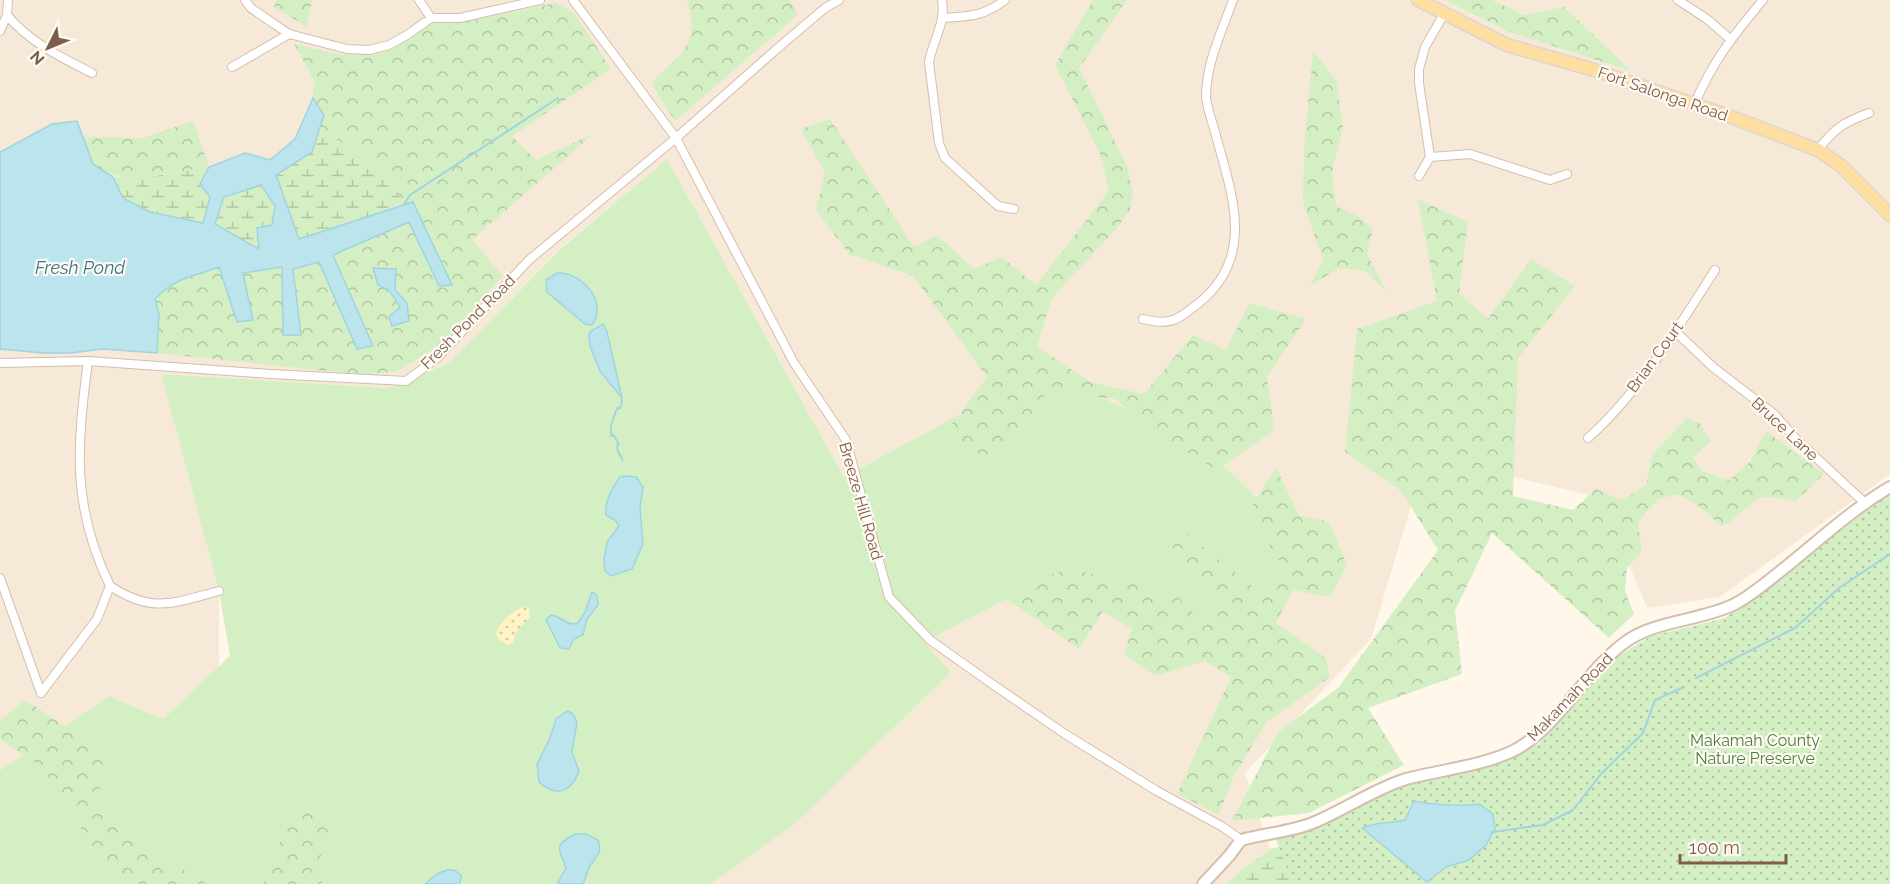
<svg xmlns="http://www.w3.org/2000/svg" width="1890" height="884" viewBox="0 0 1890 884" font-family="Raleway,sans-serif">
	<defs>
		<pattern id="forest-crowns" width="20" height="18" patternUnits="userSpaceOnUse" patternTransform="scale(1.5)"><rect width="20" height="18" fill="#d5efc5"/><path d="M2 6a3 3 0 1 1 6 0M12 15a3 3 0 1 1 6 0" fill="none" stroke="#b2c5a2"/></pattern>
		<pattern id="wetland-marsh" width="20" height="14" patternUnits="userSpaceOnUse" patternTransform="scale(1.5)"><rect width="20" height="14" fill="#d5efc5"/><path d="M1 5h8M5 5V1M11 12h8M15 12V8" fill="none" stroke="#b2c5a2"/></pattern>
		<pattern id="sand-dots" width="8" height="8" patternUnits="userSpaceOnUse" patternTransform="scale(1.5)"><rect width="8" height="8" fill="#fff3c4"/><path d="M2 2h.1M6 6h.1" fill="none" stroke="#d4c8a1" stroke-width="1.8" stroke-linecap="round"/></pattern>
		<pattern id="park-dots" width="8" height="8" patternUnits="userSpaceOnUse" patternTransform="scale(1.5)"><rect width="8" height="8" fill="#d5efc5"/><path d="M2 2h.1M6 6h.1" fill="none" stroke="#b2c5a2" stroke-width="1.8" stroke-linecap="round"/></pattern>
	</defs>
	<rect width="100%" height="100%" fill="#fff7ea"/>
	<!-- residential -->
	<path fill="#f7e9d7" d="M0,0H1890V474L1720,597L1647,608L1601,498L1426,456L1371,639L1245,773L1270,849L1243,869L1226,884H711L795,824L951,672L924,642L1066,568L1042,370L844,477L667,159L558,250L449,363L388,388L161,374L219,591V667L163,719L109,696L0,770Z"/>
	<!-- green -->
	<path fill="#d5efc5" d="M667,159L844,477L1042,370L1200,443L1263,504L1293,565L1225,664L1066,568L924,642L951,672L795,824L711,884H0V770L109,696L163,719L230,656L219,591L161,374L388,388L449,363L559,250Z"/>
	<!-- forest -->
	<path fill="url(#forest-crowns)" fill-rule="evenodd" d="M276,0H312L307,27L274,7Z
		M686,0H790L798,15L675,121L651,83C663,71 679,58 688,43C694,33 692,10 686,0Z
		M1093,0H1127L1079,68L1127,166L1133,192L1130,210L1117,228L1052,298L1037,346L1090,382L1144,394L1193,335L1226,350L1250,303L1306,319L1267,377L1274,430L1217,470L1148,429L1116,399L1051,392L1038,400L1026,428L986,459L947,431L987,377L913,276L849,254L816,210L825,173L801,129L830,119L914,247L937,235L974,269L1001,257L1036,285L1109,191L1100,154L1055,65Z
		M1444,0H1492L1524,15L1564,7L1631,71L1510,32Z
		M556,3L574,13L611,69L512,136L536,160L593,134L472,240L503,276L440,345L398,371L363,375L157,353L159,314L155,300C177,276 191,278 219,267L237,322L253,320L242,273L283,267V335L301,334L293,268L319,262L357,348L373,346L332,254L409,222L439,286L413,202L404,205L389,175L320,128L324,115L313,98L314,80L294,44C313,48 334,55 354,55C384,56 411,41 432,21L457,23ZM373,268L407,303L409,321L392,326L400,307L389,290L378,285Z
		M1313,51L1336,80L1343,126L1332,172L1336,206L1359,217L1373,229L1367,254L1387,292L1365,271L1339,268L1310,286L1323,260L1303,202L1304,150Z
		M193,121L209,167C183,171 110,188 93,163C88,156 86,145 83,137L143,138Z
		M1418,199L1468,222L1459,294L1488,319L1531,259L1575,286L1518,358L1513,496L1573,510L1596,489L1621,500L1646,486L1652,455L1687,418L1700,423L1711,441L1692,457L1702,471L1729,480L1750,462L1766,431L1824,474L1796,501C1785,499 1773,495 1761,498C1752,500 1737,520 1722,526L1697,505L1678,494L1658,499L1638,522L1642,552L1627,568L1625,591L1634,614L1609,638L1492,533L1455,611L1462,674L1368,708L1404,765L1309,813L1232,821L1278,732L1338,688L1438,550L1401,491L1345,452L1357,329L1437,301Z
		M1276,467L1299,515L1329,522L1347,565L1330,597L1293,590L1276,623L1326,658L1330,677L1267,722L1234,775L1219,815L1177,794L1231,677L1205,661L1156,676L1124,655L1132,629L1103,611L1079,649L1007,599L1066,568L1174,593L1206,626L1217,602L1171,545L1182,530L1262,594L1282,566L1249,511Z
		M25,700L74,732L100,746L106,756L100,791L109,813L156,857L198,876L206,884H118L98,860L63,796L40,766L0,739V721Z
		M335,803L330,831L321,855L322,884H263L290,818Z"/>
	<!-- wetland -->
	<path fill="url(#wetland-marsh)" d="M320,128L389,175L404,205L299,239L276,175L312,152Z
		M209,167L200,184L210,197L203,223L150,212L123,198L113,177L156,176Z
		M261,185L275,206L272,225L259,250L215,225L224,197Z
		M1334,832L1383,884H1226L1243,869L1270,849Z"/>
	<!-- sand -->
	<path fill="url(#sand-dots)" d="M523,607L529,608L530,617L516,632L513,642L509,645L500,641L496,634C498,622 512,612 523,607Z"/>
	<!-- park -->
	<path fill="url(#park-dots)" d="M1890,494V884H1293L1276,840L1401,786L1470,770L1539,744L1607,663L1651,636L1725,618L1852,519Z"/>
	<!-- water -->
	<path fill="#bbe4ec" stroke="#a0d4df" stroke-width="1.5" fill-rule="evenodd" d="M313,98L324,115L312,152L276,175L299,239L413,202L452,285L439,286L409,222L333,255L373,346L357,349L319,262L293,269L301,335H283L282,267L243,273L253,320L237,322L219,267C191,278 177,276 155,299L159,314L157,353L102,349L71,353H43L0,349V152L52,124L77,121L93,164L113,177L123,198L150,212L203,223L210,197L200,184L209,167L245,153L270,160L295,139ZM261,185L275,206L272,225L257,228L259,249L215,224L224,197Z
		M373,268L396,269L395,290L407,303L409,321L392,326L389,317L400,307L389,290L378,285Z
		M557,273C581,271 609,302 592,325L585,324L547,292L546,280Z
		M603,324L607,332L622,398C622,402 622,405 620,408L617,409L611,425V435H614L619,444L617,447C618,453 622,456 623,461C621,456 615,451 618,444L614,436H611C610,425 613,418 617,408L621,407L622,398L600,371L590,346L589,335L591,331Z
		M626,476L636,477L643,487L640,508L643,544L632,569L611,576L605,571L604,559L607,542L619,526L615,520L606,515C604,503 612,487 620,477Z
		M592,592L597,596L598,605L587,619L583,635L574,639L569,649L560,648L546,620L551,615C562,616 567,627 578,623L585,612Z
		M567,711L572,713L577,722L572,752L579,771C572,792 556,798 539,782L537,764L550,738L556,719Z
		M1414,801C1436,805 1457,807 1479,804L1493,814L1495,829L1486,845L1469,860L1446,867L1427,882L1362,828C1380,821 1388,824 1405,820Z
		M575,834H586L598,840C603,853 596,856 590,866C587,871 586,878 583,884H557L566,868C561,850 550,847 575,834Z
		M447,870H454L461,875L460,884H425L437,874Z"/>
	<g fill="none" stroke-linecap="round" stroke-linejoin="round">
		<!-- stream -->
		<path stroke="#a0d4df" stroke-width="2" d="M404,205L410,195L558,98
			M1696,678L1795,628L1839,588L1890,554
			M1492,832L1543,825L1573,810L1601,774L1643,733L1655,700L1684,687"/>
		<!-- minor casing -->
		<g stroke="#d4bfad" stroke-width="10">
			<path id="minor" d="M245,0L251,8L289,34L347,49L369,50L389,45L407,35L431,18
				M419,0L431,18H460L540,0
				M573,0L676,138L794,363L846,440L889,597L930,640L995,686L1065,734L1157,791L1223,827L1241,840
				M942,0C946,23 933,40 929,62L939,143L945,158L998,206L1014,209
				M1678,0L1707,19L1730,39
				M7,15C29,42 62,58 92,73
				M943,18C970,16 982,17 1005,0
				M0,31L7,15L8,0
				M232,67L289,34
				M1694,105C1713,61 1732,37 1763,0
				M1818,150C1834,128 1845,122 1869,113
				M1430,157L1470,154L1550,180L1567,174
				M1419,176L1430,157L1419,83V69L1425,47L1444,14
				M1143,319C1172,326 1177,320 1200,302C1257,255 1231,192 1215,132C1212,121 1207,108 1206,97C1206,63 1222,31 1233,0
				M1676,332L1714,368L1774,414L1796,439L1866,504
				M88,361C77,446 71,505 110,586
				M0,363L88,361L270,374L406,381L437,358L529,260L676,138L779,47L825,8L839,0
				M1588,438C1638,394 1679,326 1715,270
				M0,578L41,693
				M110,586C153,614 173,603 219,591
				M41,693L97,619L110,586"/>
		</g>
		<!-- tertiary casing -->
		<g stroke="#d4bfad" stroke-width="14">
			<path id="tertiary" d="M1203,884L1229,856L1241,840C1266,833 1292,832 1315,822C1346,809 1374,789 1406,779C1440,770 1483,766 1515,750C1557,728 1584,673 1624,643C1654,620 1701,621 1735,604C1752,595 1767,582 1782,570C1817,542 1851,510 1890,487"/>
		</g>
		<!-- primary casing -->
		<g stroke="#ddd5d0" stroke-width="15">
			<path id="primary" d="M1418,0L1507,45L1594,70L1726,115L1818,150L1840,165L1890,215"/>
		</g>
		<!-- minor -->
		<use href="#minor" stroke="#fff" stroke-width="8"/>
		<!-- tertiary -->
		<use href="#tertiary" stroke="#fff" stroke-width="10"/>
		<!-- primary -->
		<use href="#primary" stroke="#ffdea1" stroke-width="12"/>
	</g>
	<g text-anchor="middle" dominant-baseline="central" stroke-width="4.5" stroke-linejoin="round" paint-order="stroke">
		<!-- street labels -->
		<g font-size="16" fill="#7e5d49" stroke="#fffaf3">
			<text transform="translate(1663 94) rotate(19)">Fort Salonga Road</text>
			<text transform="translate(468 322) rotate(-45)">Fresh Pond Road</text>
			<text transform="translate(1655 357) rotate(-54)">Brian Court</text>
			<text transform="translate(1785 429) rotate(43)">Bruce Lane</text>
			<text transform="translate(861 501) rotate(74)">Breeze Hill Road</text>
			<text transform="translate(1570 697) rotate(-46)">Makamah Road</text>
		</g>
		<!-- park labels -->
		<g font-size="16" fill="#4e7f3c" stroke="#fffaf3">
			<text x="1755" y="740">Makamah County<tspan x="1755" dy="18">Nature Preserve</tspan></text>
		</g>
		<!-- water labels -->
		<g font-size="18" font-style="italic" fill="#3a7684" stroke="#fffaf3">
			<text x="80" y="267">Fresh Pond</text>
		</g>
	</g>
	<!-- north arrow -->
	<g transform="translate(48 48) rotate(227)" stroke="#fffaf3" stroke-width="4.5" paint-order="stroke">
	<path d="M0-4.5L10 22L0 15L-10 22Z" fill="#7e5d49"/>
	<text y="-9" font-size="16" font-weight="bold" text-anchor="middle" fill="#7e5d49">N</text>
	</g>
	<!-- scale -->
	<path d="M1680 854v9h106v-9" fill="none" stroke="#7e5d49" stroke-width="3"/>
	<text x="1689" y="854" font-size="18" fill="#7e5d49" stroke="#fffaf3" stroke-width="4.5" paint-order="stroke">100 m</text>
</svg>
